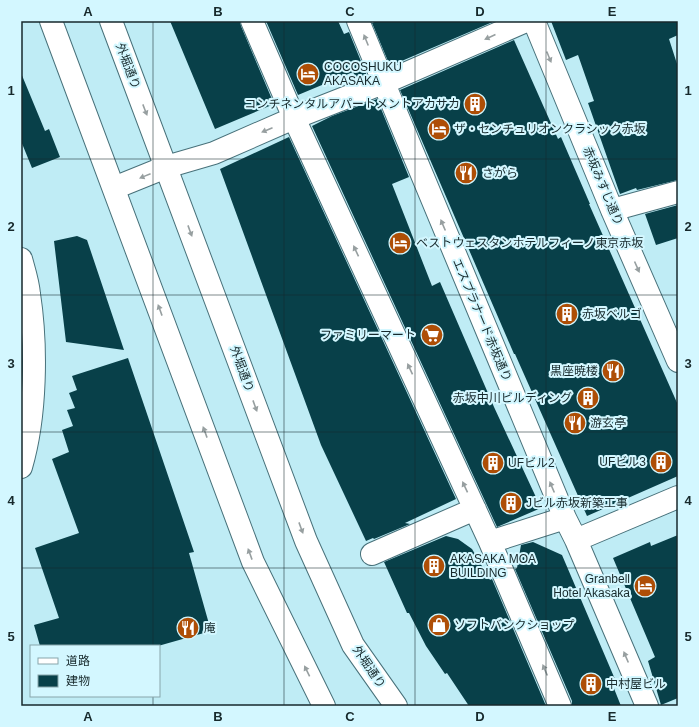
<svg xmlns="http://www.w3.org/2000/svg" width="699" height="727" viewBox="0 0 699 727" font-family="Arial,'Noto Sans JP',sans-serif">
	<rect width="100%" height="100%" fill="#bfecf5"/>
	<!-- building -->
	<path fill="#084049" d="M170,21H240L241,26L274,104L215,129Z
		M266,21H338L344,34L349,32L367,76L357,80L353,72L298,95Z
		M377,21H495L390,66L372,23Z
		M551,21H678V35L669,39L678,67V180L637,190L636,188L620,194L588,103L594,101L578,55L566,60Z
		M514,40L558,139L561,137L590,204H589L678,405V476L587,516L515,354H514L400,90Z
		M21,73L45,131L49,129L60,157L32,168L21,141Z
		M377,99L409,177L392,184L432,286L440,282L494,407L541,508L497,527L312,126L332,116Z
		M289,137L456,499L405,523L410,524L374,539L373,538L366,541L321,445L220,169Z
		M678,205V238L656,245L645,214Z
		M77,236L87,240L124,350L66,342L54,241Z
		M128,358L194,552L189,553L211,631L158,646H40L34,625L59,618L35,548L79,533L52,459L69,452L62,430L73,426L67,410L75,408L69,393L77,390L72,376Z
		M678,535V698L661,705L648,661L655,657L613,558L650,542L651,546Z
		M446,536L458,539L472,549L490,580L492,579L546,706H469L447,673L445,674L426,646L409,613H407L384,562Z
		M533,542L562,555L617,684L613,686L621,706H572V701L515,569L517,568L521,545Z"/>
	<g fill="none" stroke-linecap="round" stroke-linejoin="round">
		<!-- street casing -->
		<g stroke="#48717a" stroke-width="24">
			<path id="street" d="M252,21L294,118L490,542L560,706
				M358,21L565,518L576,540L647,706
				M534,21L612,210L678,361
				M114,188L166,167L214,153L294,118L393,79L526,21
				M612,210L678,192
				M576,540L678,497
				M490,542L565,518
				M372,554L475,509"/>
		</g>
		<!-- secondary casing -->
		<g stroke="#48717a" stroke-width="24">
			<path id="secondary" d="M51,21L253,562L324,706
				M111,21L306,541L353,645L396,706
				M21,259C24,270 28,282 29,294C37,346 36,416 21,467"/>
		</g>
		<!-- street -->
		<use href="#street" stroke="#fff" stroke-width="22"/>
		<!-- secondary -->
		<use href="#secondary" stroke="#fff" stroke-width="22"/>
	</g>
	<!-- one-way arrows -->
	<defs><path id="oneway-solid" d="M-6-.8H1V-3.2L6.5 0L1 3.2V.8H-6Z"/></defs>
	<g fill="#979fa0">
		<use href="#oneway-solid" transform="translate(490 37) rotate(156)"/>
		<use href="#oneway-solid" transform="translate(366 40) rotate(-112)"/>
		<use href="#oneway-solid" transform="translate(549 57) rotate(68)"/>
		<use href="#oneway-solid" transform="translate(145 110) rotate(69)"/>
		<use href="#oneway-solid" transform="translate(267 130) rotate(157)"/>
		<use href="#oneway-solid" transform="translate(145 176) rotate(158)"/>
		<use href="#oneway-solid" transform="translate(443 225) rotate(-113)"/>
		<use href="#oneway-solid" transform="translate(190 231) rotate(70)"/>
		<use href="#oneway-solid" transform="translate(356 251) rotate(-115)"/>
		<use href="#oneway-solid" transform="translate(637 267) rotate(66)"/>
		<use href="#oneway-solid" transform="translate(160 310) rotate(-110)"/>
		<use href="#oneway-solid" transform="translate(410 369) rotate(-115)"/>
		<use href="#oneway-solid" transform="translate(255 406) rotate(70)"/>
		<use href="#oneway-solid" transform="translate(205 432) rotate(-110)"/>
		<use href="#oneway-solid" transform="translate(465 487) rotate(-115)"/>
		<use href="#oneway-solid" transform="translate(552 487) rotate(-113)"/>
		<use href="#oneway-solid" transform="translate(301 528) rotate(70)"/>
		<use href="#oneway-solid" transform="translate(250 554) rotate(-110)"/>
		<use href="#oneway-solid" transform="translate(626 657) rotate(-113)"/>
		<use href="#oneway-solid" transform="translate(545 670) rotate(-113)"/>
		<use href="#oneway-solid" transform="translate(307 671) rotate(-116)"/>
	</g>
	<!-- grid -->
	<path fill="none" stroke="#17292c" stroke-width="1" stroke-opacity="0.55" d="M153,21V646M284,21V706M415,21V706M546,21V706M21,159H678M21,295H678M21,432H678M21,568H678M153,696V706"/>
	<!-- icons -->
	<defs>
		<g id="hotel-disc" transform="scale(1.15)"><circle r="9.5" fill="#ae4e06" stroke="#d3f7ff"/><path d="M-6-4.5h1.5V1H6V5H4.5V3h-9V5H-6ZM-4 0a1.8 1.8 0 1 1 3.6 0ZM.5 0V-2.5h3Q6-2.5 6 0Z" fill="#fff"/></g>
		<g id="building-disc" transform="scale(1.15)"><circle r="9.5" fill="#ae4e06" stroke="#d3f7ff"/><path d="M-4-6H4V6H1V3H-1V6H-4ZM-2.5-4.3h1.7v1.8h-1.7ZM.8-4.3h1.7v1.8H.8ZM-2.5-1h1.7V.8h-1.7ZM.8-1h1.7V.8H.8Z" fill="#fff"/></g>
		<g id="restaurant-disc" transform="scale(1.15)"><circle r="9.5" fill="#ae4e06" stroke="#d3f7ff"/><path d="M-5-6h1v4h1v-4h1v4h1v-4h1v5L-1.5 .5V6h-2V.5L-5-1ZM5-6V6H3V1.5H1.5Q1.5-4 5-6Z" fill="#fff"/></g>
		<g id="supermarket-disc" transform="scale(1.15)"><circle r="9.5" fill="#ae4e06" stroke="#d3f7ff"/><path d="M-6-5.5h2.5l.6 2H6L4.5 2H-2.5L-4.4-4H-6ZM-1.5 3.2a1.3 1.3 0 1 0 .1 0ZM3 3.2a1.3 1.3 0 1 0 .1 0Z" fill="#fff"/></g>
		<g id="shop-disc" transform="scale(1.15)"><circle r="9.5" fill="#ae4e06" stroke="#d3f7ff"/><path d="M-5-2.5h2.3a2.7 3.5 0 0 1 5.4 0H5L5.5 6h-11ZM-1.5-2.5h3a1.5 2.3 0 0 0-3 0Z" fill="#fff"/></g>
	</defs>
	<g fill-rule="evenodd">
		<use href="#hotel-disc" x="308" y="74"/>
		<use href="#building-disc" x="475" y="104"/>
		<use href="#hotel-disc" x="439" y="129"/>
		<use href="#restaurant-disc" x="466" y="173"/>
		<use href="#hotel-disc" x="400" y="243"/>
		<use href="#building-disc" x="567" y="314"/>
		<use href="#supermarket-disc" x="432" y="335"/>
		<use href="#restaurant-disc" x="613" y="371"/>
		<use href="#building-disc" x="588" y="398"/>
		<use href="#restaurant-disc" x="575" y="423"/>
		<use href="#building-disc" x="661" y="462"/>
		<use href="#building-disc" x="493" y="463"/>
		<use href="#building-disc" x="511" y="503"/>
		<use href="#building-disc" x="434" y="566"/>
		<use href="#hotel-disc" x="645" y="586"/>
		<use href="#shop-disc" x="439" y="625"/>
		<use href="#restaurant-disc" x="188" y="628"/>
		<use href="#building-disc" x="591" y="684"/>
	</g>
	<g text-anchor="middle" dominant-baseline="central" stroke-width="4" stroke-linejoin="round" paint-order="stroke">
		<!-- street labels -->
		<g font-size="12" fill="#17292c" stroke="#d3f7ff">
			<text transform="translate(128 66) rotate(69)">外堀通り</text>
			<text transform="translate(603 186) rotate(67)">赤坂みすじ通り</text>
			<text transform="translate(482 320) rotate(67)">エスプラナード赤坂通り</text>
			<text transform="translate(242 369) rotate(70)">外堀通り</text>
			<text transform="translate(369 667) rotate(56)">外堀通り</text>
		</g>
		<!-- poi labels -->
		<g font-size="12" fill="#17292c" stroke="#d3f7ff" text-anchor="start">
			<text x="324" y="67">COCOSHUKU<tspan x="324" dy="14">AKASAKA</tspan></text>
			<text x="460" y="104" text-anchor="end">コンチネンタルアパートメントアカサカ</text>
			<text x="454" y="129">ザ・センチュリオンクラシック赤坂</text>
			<text x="482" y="173">さがら</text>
			<text x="416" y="243">ベストウェスタンホテルフィーノ東京赤坂</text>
			<text x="582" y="314">赤坂ベルゴ</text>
			<text x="416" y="335" text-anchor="end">ファミリーマート</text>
			<text x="598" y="371" text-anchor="end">黒座暁楼</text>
			<text x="572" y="398" text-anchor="end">赤坂中川ビルディング</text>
			<text x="590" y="423">游玄亭</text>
			<text x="646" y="462" text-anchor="end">UFビル3</text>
			<text x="508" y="463">UFビル2</text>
			<text x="526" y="503">Jビル赤坂新築工事</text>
			<text x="450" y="559">AKASAKA MOA<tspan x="450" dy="14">BUILDING</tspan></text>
			<text x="630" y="579" text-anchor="end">Granbell<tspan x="630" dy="14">Hotel Akasaka</tspan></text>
			<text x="454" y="625">ソフトバンクショップ</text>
			<text x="204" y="628">庵</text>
			<text x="606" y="684">中村屋ビル</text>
		</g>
	</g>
	<!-- border -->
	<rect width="699" height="727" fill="none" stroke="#d3f7ff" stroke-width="44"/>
	<!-- legend -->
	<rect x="30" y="645" width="130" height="52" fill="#d3f7ff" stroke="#88a5ab"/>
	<rect x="38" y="658" width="20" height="6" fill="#ffffff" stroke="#88a5ab"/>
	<text x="66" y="665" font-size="12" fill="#17292c">道路</text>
	<rect x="38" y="675" width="20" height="12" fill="#084049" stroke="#88a5ab"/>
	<text x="66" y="685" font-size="12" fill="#17292c">建物</text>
	<rect x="22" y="22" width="655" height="683" fill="none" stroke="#17292c" stroke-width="1.5"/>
	<g font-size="13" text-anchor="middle" font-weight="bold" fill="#17292c">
		<text x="88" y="16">A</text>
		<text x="218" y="16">B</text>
		<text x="350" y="16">C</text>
		<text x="480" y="16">D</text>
		<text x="612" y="16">E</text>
		<text x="11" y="95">1</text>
		<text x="688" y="95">1</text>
		<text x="11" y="231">2</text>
		<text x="688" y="231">2</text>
		<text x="11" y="368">3</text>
		<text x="688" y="368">3</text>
		<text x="11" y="505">4</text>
		<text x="688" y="505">4</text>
		<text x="11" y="641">5</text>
		<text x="688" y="641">5</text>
		<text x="88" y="721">A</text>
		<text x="218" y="721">B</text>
		<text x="350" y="721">C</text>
		<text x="480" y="721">D</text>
		<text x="612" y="721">E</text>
	</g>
</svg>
